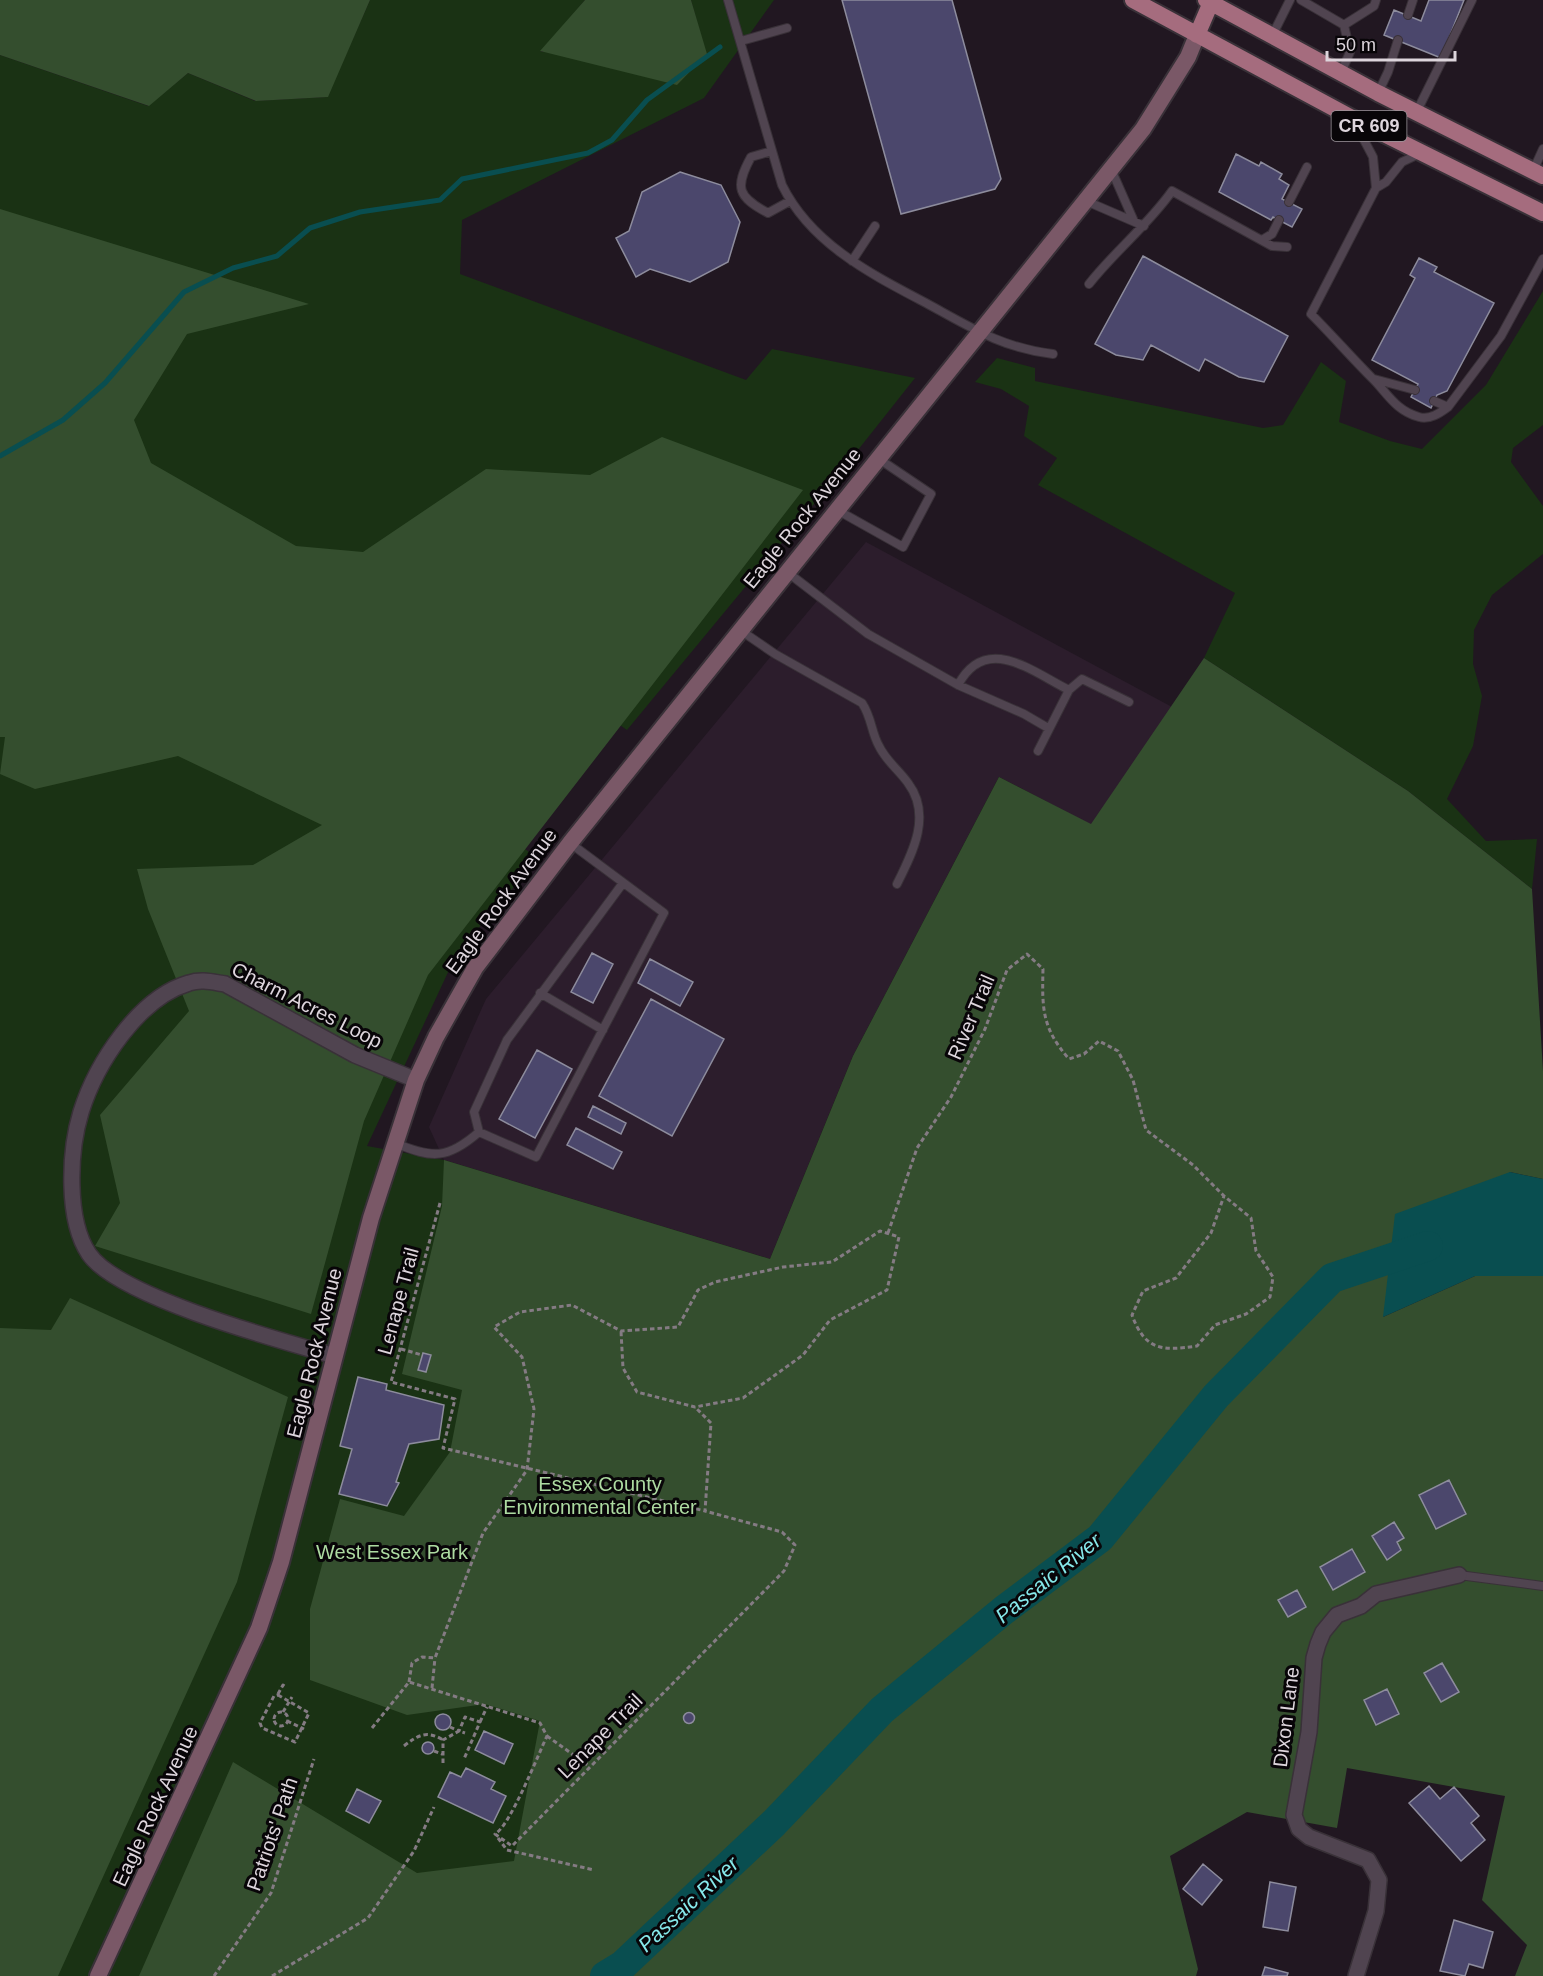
<svg xmlns="http://www.w3.org/2000/svg" width="1543" height="1976" viewBox="0 0 1543 1976" font-family="Arial,sans-serif">
	<rect width="100%" height="100%" fill="#211721"/>
	<!-- built -->
	<path fill="#2c1d2c" d="M866,542L1172,707L1091,825L999,777L853,1056L770,1259L444,1160L429,1127L486,999Z"/>
	<!-- green -->
	<path fill="#1a3214" d="M370,0H585L541,52L706,54L691,0H774L704,98L462,220L460,274L746,380L772,349L915,378L835,479L820,484L828,487L627,730L491,636L403,754L538,859L457,953L367,1146L444,1160L770,1259L853,1056L999,777L1091,825L463,1976H0V55L148,106L188,73L255,101L327,97Z
		M1543,291V425L1513,448L1511,462L1543,506V554L1492,595L1474,630L1473,664L1482,696L1473,746L1447,799L1486,841L1537,839L1532,889L1408,791L1204,658L1235,593L1038,485L1057,458L1024,436L1029,406L1001,389L975,382L997,358L1035,368V381L1263,428L1283,425L1321,362L1346,381L1339,422L1390,441L1422,449L1486,385Z"/>
	<!-- forest -->
	<path fill="#344e2e" d="M0,0H370L328,97L256,101L188,73L149,106L0,55Z
		M585,0H691L707,54L677,85L540,51Z
		M0,209L309,304L187,334L134,420L151,463L296,546L363,552L486,469L590,475L662,437L803,490L428,975L364,1121L311,1314L95,1246L120,1203L100,1115L189,1011L148,909L137,869L253,865L322,825L178,756L35,789L0,774L5,737H0Z
		M1204,658L1408,791L1532,889L1543,1071V1179L1510,1172L1383,1317L1475,1276H1543V1976H1515L1527,1945L1482,1900L1505,1796L1347,1768L1337,1828L1247,1812L1170,1856L1198,1969L1196,1976H139L233,1762L417,1873L514,1861L540,1721L485,1704L407,1715L310,1680V1609L340,1499L404,1516L450,1452L462,1390L402,1374L442,1206L444,1160L770,1259L853,1056L999,777L1091,824Z
		M70,1298L288,1397L237,1582L58,1976H0V1328L51,1330Z"/>
	<!-- water -->
	<path fill="#094e50" d="M1510,1172L1543,1179V1276H1475L1383,1317L1395,1214Z"/>
	<g fill="none" stroke-linecap="round" stroke-linejoin="round">
		<!-- stream -->
		<path stroke="#094e50" stroke-width="5" d="M0,456L63,420L105,383L184,292L233,268L277,256L310,228L360,212L440,200L462,179L588,153L612,140L647,100L720,47"/>
		<!-- river -->
		<path stroke="#094e50" stroke-width="30" d="M605,1976L623,1965L774,1823L882,1710L1004,1610L1100,1538L1216,1396L1332,1278L1428,1246"/>
	</g>
	<!-- building -->
	<path fill="#4b476c" stroke="#8d8c9d" stroke-width="1.5" d="M842,0H952L1001,179L995,189L901,214Z
		M1429,0H1464L1441,58L1384,35L1394,10L1421,21Z
		M1236,154L1259,166L1261,162L1282,174L1279,179L1289,185L1282,199L1302,209L1292,227L1273,217L1271,220L1219,192Z
		M680,172L721,185L740,222L728,262L690,282L650,269L636,277L616,238L629,231L642,192Z
		M1143,256L1288,336L1264,382L1239,377L1205,359L1199,371L1151,345L1143,360L1116,355L1095,344Z
		M1419,258L1437,267L1434,272L1494,303L1447,391L1437,395L1431,408L1411,397L1418,384L1372,360L1415,278L1410,275Z
		M592,953L613,964L593,1003L571,992Z
		M650,959L693,982L680,1006L638,983Z
		M651,999L724,1039L672,1136L599,1096Z
		M537,1050L572,1069L535,1138L499,1119Z
		M593,1106L626,1123L621,1134L588,1117Z
		M576,1128L622,1152L613,1169L567,1145Z
		M423,1353L431,1355L426,1372L418,1370Z
		M358,1377L387,1384L386,1390L444,1405L439,1439L409,1444L396,1482L399,1483L387,1506L339,1494L352,1449L340,1446Z
		M1449,1480L1466,1514L1436,1529L1419,1495Z
		M1394,1522L1404,1538L1397,1542L1401,1550L1387,1560L1372,1536Z
		M1352,1549L1365,1572L1333,1590L1320,1567Z
		M1297,1590L1306,1607L1288,1617L1278,1600Z
		M1442,1663L1459,1692L1441,1702L1424,1673Z
		M1387,1689L1399,1714L1376,1725L1364,1700Z
		M683.5 1718a5.5 5.5 0 1 1 11 0a5.5 5.5 0 1 1-11 0Z
		M435 1722a8 8 0 1 1 16 0a8 8 0 1 1-16 0Z
		M484,1731L513,1744L504,1764L475,1750Z
		M422 1748a6 6 0 1 1 12 0a6 6 0 1 1-12 0Z
		M466,1768L495,1782L491,1789L506,1796L493,1823L438,1797L450,1772L461,1777Z
		M1429,1786L1440,1799L1454,1787L1479,1816L1471,1823L1485,1840L1461,1861L1409,1803Z
		M357,1789L381,1801L369,1823L346,1811Z
		M1203,1864L1222,1880L1202,1905L1183,1889Z
		M1270,1882L1296,1887L1288,1931L1263,1927Z
		M1454,1920L1493,1932L1483,1968L1469,1964L1465,1976L1440,1971Z
		M1265,1967L1288,1973L1287,1976H1262Z"/>
	<g fill="none" stroke-linecap="round" stroke-linejoin="round">
		<!-- service casing -->
		<g stroke="#393138" stroke-width="10">
			<path id="service" d="M728,0L782,185C811,244 871,274 926,303C970,327 1002,348 1053,354
				M1301,0L1344,25L1350,52L1341,73
				M1408,15L1413,0
				M1344,25L1374,6L1376,0
				M1272,36L1290,0
				M741,41L787,28
				M1378,93L1388,72L1398,40
				M1416,113L1472,0
				M1355,123L1373,157L1376,188L1311,314C1332,335 1351,357 1373,379C1387,393 1396,411 1419,417C1430,420 1440,413 1448,407L1501,336L1543,259
				M772,151L751,157C734,188 738,197 768,213L790,201
				M1111,169L1133,219
				M1533,171L1543,149
				M1376,188L1386,182L1402,162L1421,153
				M1086,201L1144,226
				M1289,202L1307,167
				M1262,240L1272,234L1279,220
				M852,261L875,226
				M1089,284C1115,251 1148,225 1172,191L1272,246L1287,247
				M1374,379L1415,390
				M1434,401L1448,407
				M837,510L903,547L931,494L879,459
				M787,572L868,634L958,685L1024,714L1048,728
				M740,630L775,654L862,703C872,718 871,732 879,746C886,761 899,770 908,783C932,815 913,852 897,884
				M958,685C986,633 1031,671 1069,690
				M1038,751L1069,690L1082,679L1129,702
				M540,993L603,1030
				M479,1132L474,1112L507,1040L623,883
				M395,1143C433,1159 448,1159 479,1132L536,1157L664,913L570,843
				M1459,1575L1543,1586"/>
		</g>
		<!-- minor casing -->
		<g stroke="#393138" stroke-width="18">
			<path id="minor" d="M335,1356C282,1341 118,1297 89,1254C66,1220 69,1151 81,1112C96,1064 138,998 189,983C201,979 212,982 225,984L355,1055L416,1080
				M1356,1976L1376,1911L1379,1880L1368,1860L1309,1837L1299,1829L1294,1815L1309,1732L1314,1658L1318,1644L1323,1632L1337,1615L1361,1606L1376,1594L1459,1575"/>
		</g>
		<!-- secondary casing -->
		<g stroke="#393138" stroke-width="20">
			<path id="secondary" d="M98,1976L259,1628L281,1562L371,1218L416,1080L436,1037L475,968L570,843L1143,129L1188,57L1197,35"/>
		</g>
		<!-- primary casing -->
		<g stroke="#393138" stroke-width="20">
			<path id="primary" d="M1133,0L1352,118L1543,213
				M1206,0L1378,93L1543,176
				M1197,35L1212,0"/>
		</g>
		<!-- path -->
		<path stroke="#847b83" stroke-width="3" stroke-dasharray="4.5 3" stroke-linecap="butt" d="M440,1203L391,1382L455,1399L443,1448L705,1511
			M888,1233L917,1148L951,1097L985,1029L1007,970L1027,954L1043,969C1042,1009 1042,1028 1069,1059L1084,1054L1099,1041L1118,1051L1133,1080L1146,1130L1193,1165L1224,1196L1251,1218L1256,1251L1273,1277L1270,1297L1246,1314L1215,1325L1197,1346C1163,1351 1145,1351 1132,1315L1143,1291L1176,1278L1211,1233L1224,1196
			M401,1349L422,1355
			M409,1682L412,1663L422,1657L435,1658L483,1533L527,1470L534,1409L522,1357L494,1327L520,1312L572,1305L621,1331L678,1327L698,1290L715,1282L783,1267L832,1262L880,1231L899,1237L887,1290L830,1320L803,1355L743,1398L695,1407L637,1392L623,1368L621,1331
			M432,1688L435,1658
			M278,1694L283,1685L286,1687
			M278,1695L309,1713L295,1742L262,1728L260,1723L274,1696Z
			M283,1712L292,1697
			M274 1719a7 7 0 1 1 14 0a7 7 0 1 1-14 0Z
			M287,1721L304,1729
			M480,1722L487,1707
			M450,1727L459,1731L465,1717L480,1722L464,1759
			M372,1728L409,1682L540,1723L547,1736C538,1755 510,1826 495,1834L512,1846L784,1571L795,1545L782,1532L705,1511L711,1423L695,1407
			M547,1736L589,1766
			M404,1746C418,1735 427,1730 443,1740
			M434,1751L442,1754
			M443,1763V1740L459,1731L465,1733
			M498,1838L507,1850L594,1870
			M214,1976L271,1893L314,1759
			M272,1976L368,1918L414,1851L434,1807"/>
		<!-- service -->
		<use href="#service" stroke="#504450" stroke-width="8"/>
		<!-- minor -->
		<use href="#minor" stroke="#504450" stroke-width="15"/>
		<!-- secondary -->
		<use href="#secondary" stroke="#7a5867" stroke-width="16"/>
		<!-- primary -->
		<use href="#primary" stroke="#a56c7e" stroke-width="16"/>
	</g>
	<g text-anchor="middle" dominant-baseline="central" stroke-width="6" stroke-linejoin="round" paint-order="stroke">
		<!-- shield labels -->
		<rect fill="#080508" stroke="#9d979c" stroke-width="1.5" x="1331.5" y="111" width="75" height="30" rx="4.5"/>
		<g font-size="18" font-weight="bold" fill="#ddd5dc">
			<text x="1369" y="126">CR 609</text>
		</g>
		<!-- street labels -->
		<g font-size="20" fill="#ddd5dc" stroke="#080508">
			<text transform="translate(802 518) rotate(-51)">Eagle Rock Avenue</text>
			<text transform="translate(501 901) rotate(-54)">Eagle Rock Avenue</text>
			<text transform="translate(307 1005) rotate(27)">Charm Acres Loop</text>
			<text transform="translate(971 1017) rotate(-67)">River Trail</text>
			<text transform="translate(398 1301) rotate(-75)">Lenape Trail</text>
			<text transform="translate(314 1353) rotate(-76)">Eagle Rock Avenue</text>
			<text transform="translate(1286 1717) rotate(-83)">Dixon Lane</text>
			<text transform="translate(600 1736) rotate(-45)">Lenape Trail</text>
			<text transform="translate(155 1806) rotate(-65)">Eagle Rock Avenue</text>
			<text transform="translate(272 1834) rotate(-71)">Patriots' Path</text>
		</g>
		<!-- park labels -->
		<g font-size="20" fill="#addba1" stroke="#080508">
			<text x="600" y="1484">Essex County<tspan x="600" dy="23">Environmental Center</tspan></text>
			<text x="392" y="1552">West Essex Park</text>
		</g>
		<!-- water labels -->
		<g font-size="21" font-style="italic" fill="#86e8ea" stroke="#080508">
			<text transform="translate(1048 1578) rotate(-39)">Passaic River</text>
			<text transform="translate(688 1904) rotate(-43)">Passaic River</text>
		</g>
	</g>
	<!-- scale -->
	<path d="M1327 51v9h128v-9" fill="none" stroke="#ddd5dc" stroke-width="3"/>
	<text x="1336" y="51" font-size="18" fill="#ddd5dc" stroke="#080508" stroke-width="4.5" paint-order="stroke">50 m</text>
</svg>
